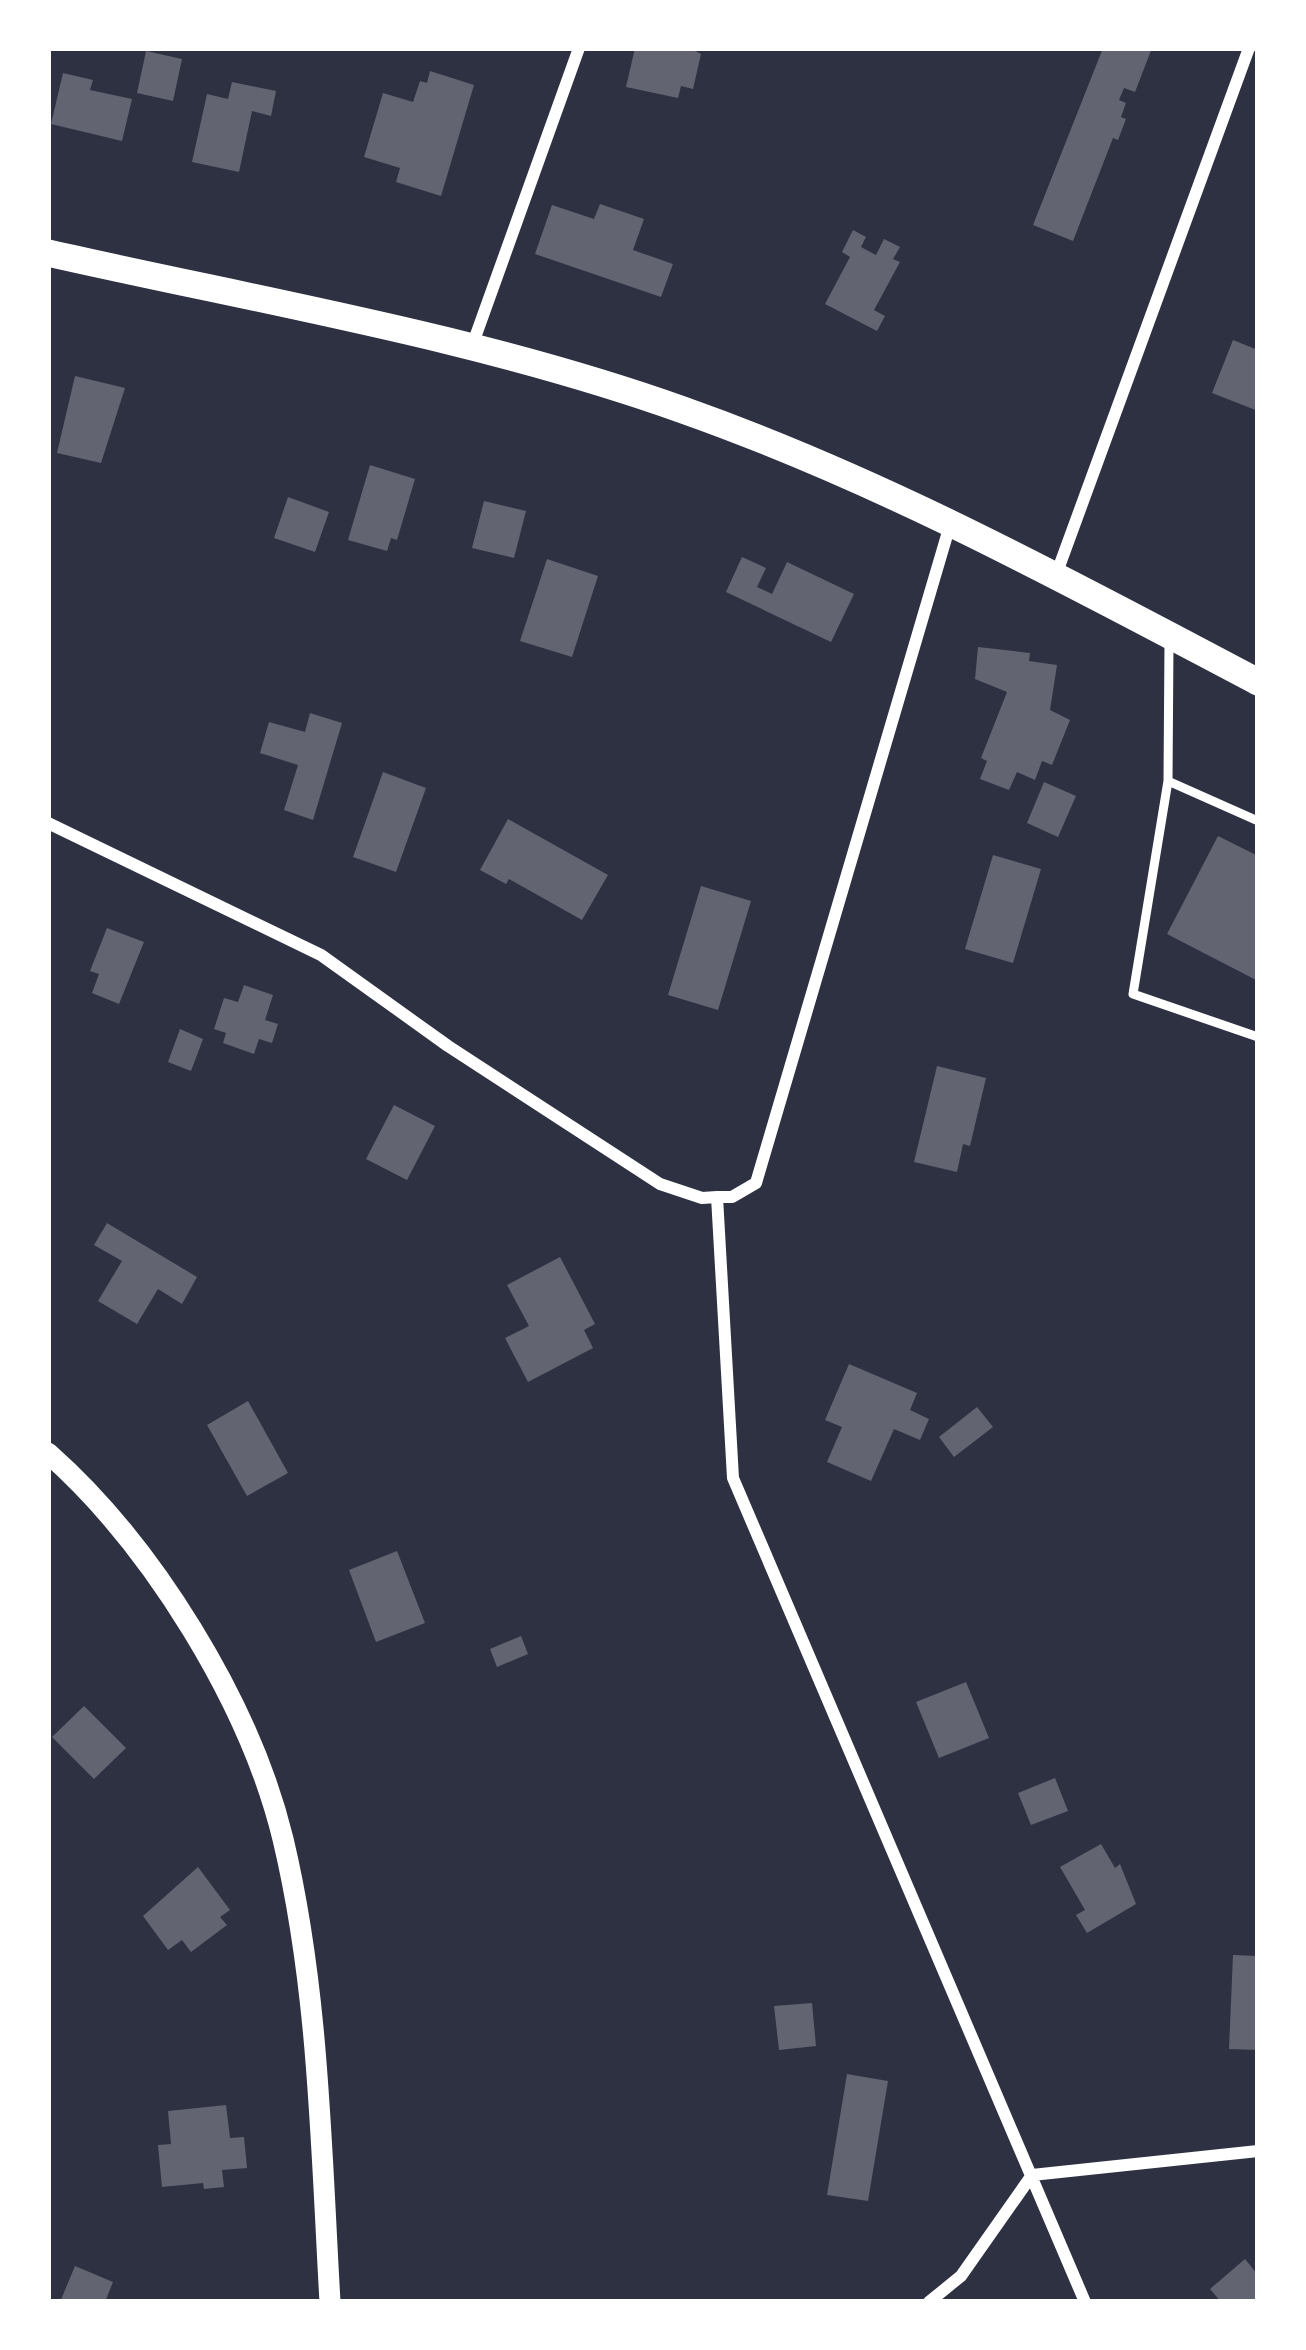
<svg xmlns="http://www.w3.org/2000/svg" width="1306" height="2350" viewBox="0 0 1306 2350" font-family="'Alegreya Sans',sans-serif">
	<rect width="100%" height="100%" fill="#2d3142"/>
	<!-- building -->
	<path fill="#626471" d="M635,48H690L701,54L693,89L681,86L678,98L626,87Z
		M1103,48H1152L1135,92L1124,88L1119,100L1126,103L1121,117L1126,119L1118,140L1113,138L1073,241L1033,225Z
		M146,51L182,59L173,101L137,93Z
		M430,71L474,85L441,196L396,182L400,168L364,157L383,93L413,102L420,81L427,83Z
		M63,73L93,80L90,90L132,99L122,141L51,124Z
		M232,82L276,91L271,116L252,111L239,172L192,162L207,94L228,99Z
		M600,204L644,219L633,250L673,264L661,297L535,254L552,205L594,219Z
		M853,230L866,237L861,247L876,255L884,239L900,247L893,259L900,262L874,310L885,316L877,331L825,304L850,257L842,252Z
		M1233,340L1258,350V411L1212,393Z
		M75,376L125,388L101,463L57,453Z
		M370,465L415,479L397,540L391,538L387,551L348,540Z
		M288,497L329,512L315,552L274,538Z
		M484,501L526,511L514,558L472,548Z
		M742,557L766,568L757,587L772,594L787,562L854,594L831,642L726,592Z
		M547,559L598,576L572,657L520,641Z
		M978,647L1030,653L1029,661L1057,665L1050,710L1070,720L1052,765L1042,761L1035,780L1017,772L1009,790L980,779L987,761L981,758L1007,692L975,679Z
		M310,713L342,723L313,820L284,810L298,765L260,753L269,722L305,732Z
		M383,772L426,788L396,872L353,857Z
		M1044,782L1076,796L1058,837L1027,823Z
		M508,819L608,875L582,920L509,879L506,884L480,870Z
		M1218,836L1258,856V981L1167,934Z
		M993,855L1041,869L1013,963L965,949Z
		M701,886L751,901L718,1010L668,995Z
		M107,928L144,942L119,1004L92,993L99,974L90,971Z
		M244,985L273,995L265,1020L278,1024L272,1043L259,1039L254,1054L223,1043L226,1033L214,1029L224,998L238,1002Z
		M180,1029L203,1039L191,1071L168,1062Z
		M937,1066L986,1078L970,1146L963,1144L957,1172L914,1162Z
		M394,1105L435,1126L407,1180L366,1159Z
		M107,1223L197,1277L182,1304L158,1289L137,1324L98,1301L122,1261L94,1245Z
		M560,1257L595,1324L584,1330L593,1348L528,1382L505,1338L529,1326L507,1285Z
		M849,1364L917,1393L910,1410L929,1419L920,1440L894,1429L871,1481L827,1462L842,1427L825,1420Z
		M248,1401L288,1473L247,1496L207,1425Z
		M977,1407L993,1427L954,1457L939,1437Z
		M397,1551L425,1623L376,1642L349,1570Z
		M521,1636L528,1654L497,1667L490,1649Z
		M966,1682L989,1738L939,1758L916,1702Z
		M84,1706L126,1748L94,1779L52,1737Z
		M1055,1778L1068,1811L1031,1825L1018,1793Z
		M1101,1844L1115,1868L1120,1864L1136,1904L1087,1933L1076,1915L1085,1910L1060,1867Z
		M198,1867L230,1910L220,1917L227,1925L191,1952L182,1940L168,1950L143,1916Z
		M1233,1955L1258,1956V2050L1229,2049Z
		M812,2003L816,2046L779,2050L774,2006Z
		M847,2074L888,2081L868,2201L827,2195Z
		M226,2105L230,2138L244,2137L247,2168L222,2170L224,2187L204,2189L203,2183L162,2187L158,2145L171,2144L168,2111Z
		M1245,2259L1258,2275V2302H1221L1210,2289Z
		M75,2266L113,2282L105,2302H60Z"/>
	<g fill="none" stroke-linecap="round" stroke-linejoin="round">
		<!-- service -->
		<path stroke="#fff" stroke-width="9" d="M1169,642L1168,781L1133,994L1258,1037
			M1168,781L1258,821"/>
		<!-- minor -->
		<path stroke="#fff" stroke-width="12" d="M472,346L579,48
			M950,525L756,1183L732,1197H717L733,1478L1085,2302
			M1056,575L1249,48
			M48,823L321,955L448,1046L660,1184L702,1198L717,1197
			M929,2302L961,2276L1032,2175L1258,2151"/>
		<!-- tertiary -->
		<path stroke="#fff" stroke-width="21" d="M48,1453C152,1545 250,1703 283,1839C319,1990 321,2147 330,2302"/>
		<!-- primary -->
		<path stroke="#fff" stroke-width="27" d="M48,253C260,301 478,337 683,410C884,481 1070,583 1258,682"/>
	</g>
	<!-- border -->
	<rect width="1306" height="2350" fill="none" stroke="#ffffff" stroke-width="102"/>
</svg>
